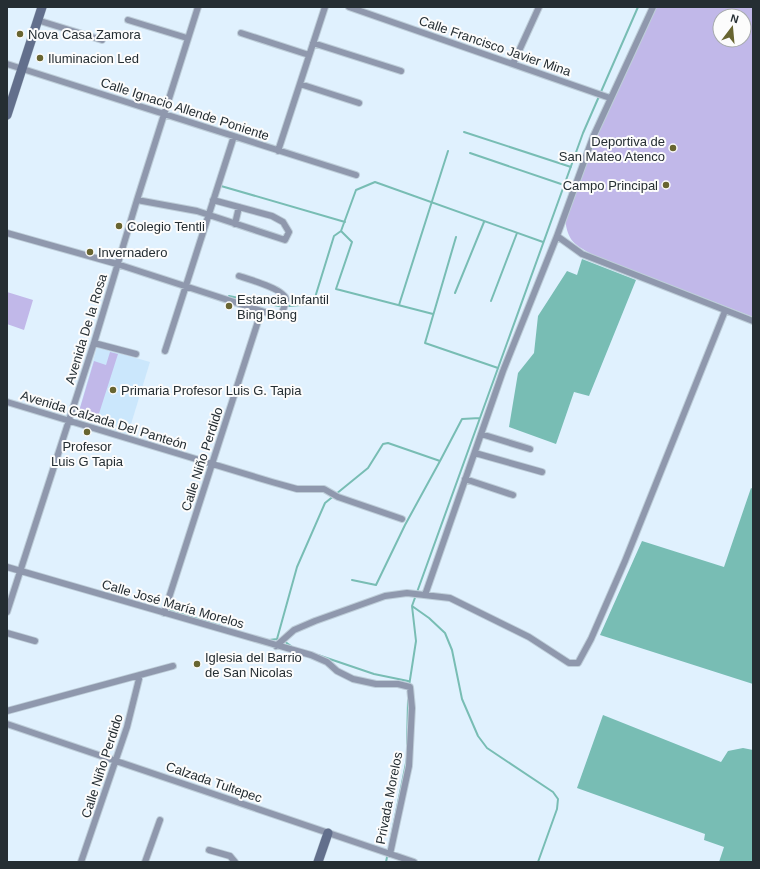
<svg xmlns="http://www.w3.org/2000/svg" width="760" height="869" viewBox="0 0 760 869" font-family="Helvetica,sans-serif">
	<rect width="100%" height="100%" fill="#e0f1fe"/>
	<!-- built -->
	<path fill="#cbe7fc" d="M97,347L150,362L128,434L77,418Z"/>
	<!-- green -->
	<path fill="#c1b8e9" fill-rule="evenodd" d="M655,7H753V317L593,255C574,244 568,242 565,219L600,128ZM720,16H744V40H720Z
		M7,292L33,300L24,330L7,324Z
		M110,352L118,354L96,423L77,418L94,361L106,365Z"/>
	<!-- water -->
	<path fill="#78bdb4" d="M582,259L636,280L589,396L574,392L556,444L509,427L518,373L534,353L538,316L567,271L577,275Z
		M751,488L753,489V684L600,635L642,541L724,567Z
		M603,715L721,762L728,751L743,748L753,750V862H719L724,847L704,840L705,834L577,788Z"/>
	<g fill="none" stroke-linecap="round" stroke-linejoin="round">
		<!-- stream -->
		<path stroke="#78bdb4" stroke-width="2" d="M464,132L571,167
			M470,153L564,185
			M221,186L345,222
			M341,231L352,242L336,289L433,314
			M456,237L425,343L498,368
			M455,293L484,222
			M229,296L279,306
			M491,301L517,233
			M399,305L448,151
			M289,306L313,304L334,236L341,231L356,190L375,182L543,242
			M352,580L376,585L405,525L440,461
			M412,606L429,618L445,633L452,650L462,699L478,736L487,748L553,792L558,799L557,809L538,862
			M169,610L221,626
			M269,640L277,639L297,567L325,503L368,468L383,444L388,443L440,461L462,419L480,418
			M284,641L291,646
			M318,655L374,674L408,681
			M409,686L416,641L412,606L583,133L638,7
			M407,744L408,700
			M386,862L407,758"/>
		<!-- minor casing -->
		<g stroke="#beced9" stroke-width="8">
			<path id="minor" d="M349,7L610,98
				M653,7L593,137L557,236L582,254L753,321
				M37,20L102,40
				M128,20L187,38
				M241,33L309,55
				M313,43L401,71
				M7,64L356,175
				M513,64L539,7
				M300,84L359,103
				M278,151L325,7
				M137,200L197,211L285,240L289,232L283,222L272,216L213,200
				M235,224L239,207
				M7,233L117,264L280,317C282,312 286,305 286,299C284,289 248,279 239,276
				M94,343L136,354
				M165,351L234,136
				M7,402L272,482L297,489H324L338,497L402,519
				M481,434L530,449
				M475,453L542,472
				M465,479L513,495
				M7,567L311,655L327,662L337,671L353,679L376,684H398L410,687L412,708L409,766L390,854
				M425,595L503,371L557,236
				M7,612L94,343L137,200L198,7
				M164,613L261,312
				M7,633L35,641
				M276,646L294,630L315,621L385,596L407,593L450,598L529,637L569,663H578L591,639L625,561L725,311
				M7,711L173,666
				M7,724L414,862
				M209,850L230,856L235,862
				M81,862L127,727L140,675
				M145,862L160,820"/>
		</g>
		<!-- secondary casing -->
		<g stroke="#beced9" stroke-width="10">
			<path id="secondary" d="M7,115L42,7
				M318,862L328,833"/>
		</g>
		<!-- minor -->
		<use href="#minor" stroke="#8f98ad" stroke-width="6"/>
		<!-- secondary -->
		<use href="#secondary" stroke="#626f8c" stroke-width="9"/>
	</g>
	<!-- markers -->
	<g fill="#686531" stroke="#fcfcfc" stroke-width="1.5">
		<circle cx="20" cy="34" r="4"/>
		<circle cx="40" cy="58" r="4"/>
		<circle cx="673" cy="148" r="4"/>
		<circle cx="666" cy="185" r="4"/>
		<circle cx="119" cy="226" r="4"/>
		<circle cx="90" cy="252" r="4"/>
		<circle cx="229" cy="306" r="4"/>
		<circle cx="113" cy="390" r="4"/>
		<circle cx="87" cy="432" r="4"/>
		<circle cx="197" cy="664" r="4"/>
	</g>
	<g text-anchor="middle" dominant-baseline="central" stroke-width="4" stroke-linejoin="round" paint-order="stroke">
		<!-- poi labels -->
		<g font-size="13" fill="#252e33" stroke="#fcfcfc" text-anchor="start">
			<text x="28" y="34">Nova Casa Zamora</text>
			<text x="48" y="58">Iluminacion Led</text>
			<text x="665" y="141" text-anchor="end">Deportiva de<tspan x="665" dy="15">San Mateo Atenco</tspan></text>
			<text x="658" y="185" text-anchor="end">Campo Principal</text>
			<text x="127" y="226">Colegio Tentli</text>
			<text x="98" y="252">Invernadero</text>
			<text x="237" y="299">Estancia Infantil<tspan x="237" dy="15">Bing Bong</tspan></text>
			<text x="121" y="390">Primaria Profesor Luis G. Tapia</text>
			<text x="87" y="446" text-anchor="middle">Profesor<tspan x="87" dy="15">Luis G Tapia</tspan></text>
			<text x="205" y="657">Iglesia del Barrio<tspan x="205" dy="15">de San Nicolas</tspan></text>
		</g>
		<!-- street labels -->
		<g font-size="13" fill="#252e33" stroke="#fcfcfc">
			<text transform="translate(495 46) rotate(19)">Calle Francisco Javier Mina</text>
			<text transform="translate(185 109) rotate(18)">Calle Ignacio Allende Poniente</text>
			<text transform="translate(86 329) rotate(-73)">Avenida De la Rosa</text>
			<text transform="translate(104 420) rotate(17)">Avenida Calzada Del Panteón</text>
			<text transform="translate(202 459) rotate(-72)">Calle Niño Perdido</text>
			<text transform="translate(173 604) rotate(16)">Calle José María Morelos</text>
			<text transform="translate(102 766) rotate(-72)">Calle Niño Perdido</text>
			<text transform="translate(214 782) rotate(19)">Calzada Tultepec</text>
			<text transform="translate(389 798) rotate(-79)">Privada Morelos</text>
		</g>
	</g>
	<!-- border -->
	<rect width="760" height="869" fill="none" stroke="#252e33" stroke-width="16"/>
	<!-- north arrow -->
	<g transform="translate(732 28) rotate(16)"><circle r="19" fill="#fcfcfc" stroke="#a6aaac"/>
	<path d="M0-3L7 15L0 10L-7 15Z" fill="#686531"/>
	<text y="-6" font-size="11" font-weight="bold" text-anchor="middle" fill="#252e33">N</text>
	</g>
</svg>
